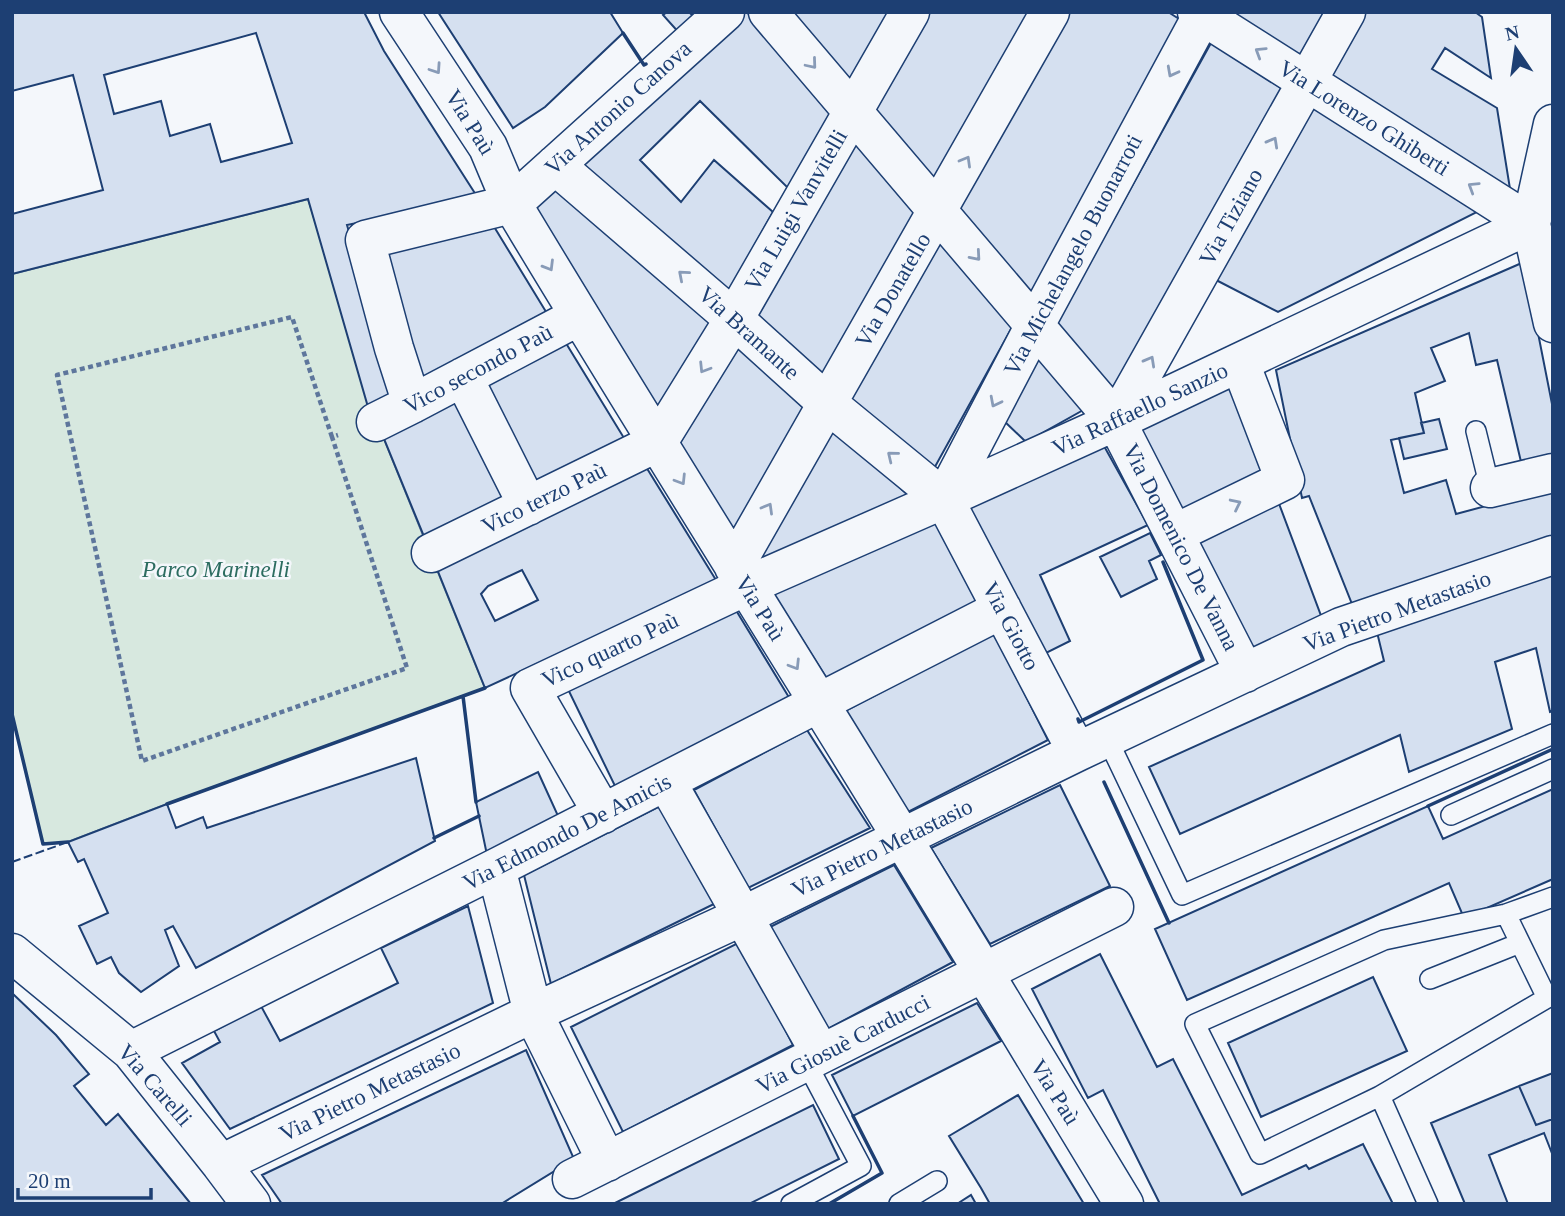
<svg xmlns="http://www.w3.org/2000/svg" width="1565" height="1216" viewBox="0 0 1565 1216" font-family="Georgia,serif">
	<rect width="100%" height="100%" fill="#f4f7fb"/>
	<!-- green -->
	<path fill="#d7e8df" stroke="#687fa3" stroke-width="2" d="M308,199L382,434L485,688L167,804L68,842L43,844L12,714V274Z"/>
	<!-- building -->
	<path fill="#d5e0f0" stroke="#1d3f73" stroke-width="2" fill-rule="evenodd" d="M12,12H364L384,51L478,198L347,225L397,393L368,407L308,199L12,274V214L103,190L73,75L12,91ZM256,33L292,143L221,162L210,124L170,136L161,101L114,114L104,75Z
		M438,12H610L623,33L545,107L513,128Z
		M667,12H689L697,20L681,35L663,15Z
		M740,12H747L833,115L789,189L700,101L640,160L681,202L714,160L773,212L727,295L577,159Z
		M787,12H891L848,85Z
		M925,12H1035L935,185L870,108Z
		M1070,12H1168L1184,22L1030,295L955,210Z
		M1228,12H1330L1302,63Z
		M1364,12H1475L1482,17L1491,78L1445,48L1432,69L1497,108L1511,195L1327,78Z
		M1211,43L1286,91L1115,396L1054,327Z
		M1313,106L1479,211L1278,312L1216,280Z
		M853,135L921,212L824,379L753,316Z
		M555,178L715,322L661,415L530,201Z
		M493,225L548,315L422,379L377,253Z
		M940,236L1015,322L931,474L847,402Z
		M1524,262L1553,409V458L1522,466L1497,360L1476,365L1469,333L1431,348L1445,381L1415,393L1424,433L1391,440L1404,493L1446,480L1456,514L1553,488V538L1354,609L1309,496L1302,498L1276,370Z
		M564,340L624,438L533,486L480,384Z
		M737,343L809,413L734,532L680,443Z
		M1039,357L1085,409L1026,442L1003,420Z
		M1231,387L1270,468L1177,512L1133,430Z
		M457,395L510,497L425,539L382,434Z
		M1439,419L1447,449L1404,459L1399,438L1424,433L1421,423Z
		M833,426L910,497L766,561L760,553Z
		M1104,446L1148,525L1040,575L1070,641L1042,655L966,507Z
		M643,462L716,580L485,688L437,569ZM522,570L538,600L495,621L481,594L488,586Z
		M1278,501L1323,621L1254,651L1194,541Z
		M940,518L982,599L827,679L773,593Z
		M1150,533L1161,555L1149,561L1157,579L1121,597L1100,557Z
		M1553,566V711L1550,712L1536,648L1495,662L1512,729L1409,772L1400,735L1180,834L1149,767L1384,661L1376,628Z
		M734,607L790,699L615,786L565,683Z
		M994,633L1048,740L908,812L845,711Z
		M807,730L870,828L748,888L694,790Z
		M416,758L435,841L196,968L173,926L165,930L179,966L141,992L119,973L111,957L97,964L79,926L108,913L84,859L78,862L68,842L167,804L176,828L203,817L207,828Z
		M538,772L559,818L487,855L476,802Z
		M1060,785L1110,886L990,944L931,848Z
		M1553,789V879L1464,918L1449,883L1187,1000L1155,929L1428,806L1443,839Z
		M664,804L716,903L551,984L524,875Z
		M894,865L953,962L824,1031L770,927Z
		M468,906L493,1003L230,1129L182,1063L220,1042L214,1031L261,1006L280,1041L398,983L381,948Z
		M740,942L793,1045L623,1132L571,1027Z
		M1100,954L1157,1067L1173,1059L1242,1195L1306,1165L1309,1169L1363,1144L1393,1204H1160L1103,1090L1088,1098L1032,989Z
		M1373,977L1407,1051L1261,1117L1228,1043Z
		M12,993L56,1035L89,1074L74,1086L106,1125L118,1114L191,1204H12Z
		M977,1003L1001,1041L853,1116L832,1075Z
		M526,1050L574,1159L501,1204H282L262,1175Z
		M1553,1073V1119L1536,1125L1519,1086Z
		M1519,1086L1536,1125L1553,1119V1156L1544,1133L1489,1155L1508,1204H1465L1431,1123Z
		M1018,1095L1084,1204H990L981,1188L949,1136Z
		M813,1105L839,1159L749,1204H613Z
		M971,1195L976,1204H957Z"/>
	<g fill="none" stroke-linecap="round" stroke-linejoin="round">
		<!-- service casing -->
		<g stroke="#1d3f73" stroke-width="22">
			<path id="service" d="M1476,431L1490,488
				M1107,738L1182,895L1553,734
				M1451,815L1553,769
				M1430,979L1520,943
				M1380,1096L1260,1154L1195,1024L1384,940L1506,914L1553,897
				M791,1204L861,1166L806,1062
				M899,1204L937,1181
				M1428,1204L1380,1096L1547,998L1506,914"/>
		</g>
		<!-- minor casing -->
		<g stroke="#1d3f73" stroke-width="41">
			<path id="minor" d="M399,12L488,147L512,204C639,416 772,625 901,836C976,958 1049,1082 1124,1204
				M768,12L1116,421L1245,673
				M1197,12L1531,224
				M1553,124L1531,224L1553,323
				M555,165L734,319L828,404L944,499L1077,752
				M463,377L528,506
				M412,404L394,348L365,240L512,204L725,12
				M1116,421L1346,12
				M376,422L412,404L579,316
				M1490,488L1553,473
				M944,499L1035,325L1204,12
				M1174,534L1285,480L1240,363
				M431,553L658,442L734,319L910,12
				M734,567L1050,12
				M666,781L821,1054
				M603,814L530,688L746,586L944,499L1116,421L1531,224
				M496,868L533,1013L607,1162
				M12,953L131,1051L221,1164L251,1204
				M131,1051L496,868L1002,609
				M221,1164L533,1013L743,916L1077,752L1341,627L1553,555
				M572,1179L1114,907"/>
		</g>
		<!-- path -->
		<path stroke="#5e769c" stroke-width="4.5" stroke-dasharray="5 3.5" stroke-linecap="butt" d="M332,437L292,317L57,375L142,761L407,668L332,437L338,435"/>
		<!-- service -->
		<use href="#service" stroke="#f4f7fb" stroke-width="19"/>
		<!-- minor -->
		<use href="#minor" stroke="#f4f7fb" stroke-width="38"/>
		<!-- fence -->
		<path stroke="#1d3f73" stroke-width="2" stroke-dasharray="9 3.5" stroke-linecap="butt" d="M12,862L68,842"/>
		<!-- wall -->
		<path stroke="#1d3f73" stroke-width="3.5" d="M623,33L644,65L646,64
			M463,696L476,802
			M12,714L43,844L68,842
			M1078,719L1079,722L1203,660L1163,562
			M1104,782L1169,923
			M167,804L485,688
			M1428,806L1553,749
			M434,838L479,816
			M829,1204L882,1173L853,1116"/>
	</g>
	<!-- one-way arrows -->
	<defs><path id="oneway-chevron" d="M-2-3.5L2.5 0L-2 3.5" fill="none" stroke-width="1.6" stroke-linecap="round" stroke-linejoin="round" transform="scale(1.75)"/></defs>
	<g stroke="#889bb7">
		<use href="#oneway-chevron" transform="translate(1260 52) rotate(-148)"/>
		<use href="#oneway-chevron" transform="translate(812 64) rotate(50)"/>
		<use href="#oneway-chevron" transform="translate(436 69) rotate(56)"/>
		<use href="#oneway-chevron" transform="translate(1172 72) rotate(118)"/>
		<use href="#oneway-chevron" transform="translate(1273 142) rotate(-61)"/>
		<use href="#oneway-chevron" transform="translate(966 161) rotate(-60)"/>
		<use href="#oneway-chevron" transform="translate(1473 187) rotate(-148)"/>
		<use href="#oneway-chevron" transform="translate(976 256) rotate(49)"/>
		<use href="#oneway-chevron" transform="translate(549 266) rotate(59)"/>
		<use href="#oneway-chevron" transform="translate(683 275) rotate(-139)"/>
		<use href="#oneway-chevron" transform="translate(1150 361) rotate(-61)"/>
		<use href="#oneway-chevron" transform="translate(704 368) rotate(122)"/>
		<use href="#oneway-chevron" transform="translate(995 402) rotate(117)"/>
		<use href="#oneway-chevron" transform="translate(892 456) rotate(-141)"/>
		<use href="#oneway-chevron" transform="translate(681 480) rotate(58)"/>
		<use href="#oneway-chevron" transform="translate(1236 504) rotate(-26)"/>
		<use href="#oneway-chevron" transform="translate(768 508) rotate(-60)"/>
		<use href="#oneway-chevron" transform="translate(795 665) rotate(58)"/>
	</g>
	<g text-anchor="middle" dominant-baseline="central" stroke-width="5" stroke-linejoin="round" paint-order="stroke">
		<!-- street labels -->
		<g font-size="23" fill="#1d3f73" stroke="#f4f7fb">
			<text transform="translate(618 108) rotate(-42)">Via Antonio Canova</text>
			<text transform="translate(1364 118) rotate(32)">Via Lorenzo Ghiberti</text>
			<text transform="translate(470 122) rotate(58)">Via Paù</text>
			<text transform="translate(796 210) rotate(-60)">Via Luigi Vanvitelli</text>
			<text transform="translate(1231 217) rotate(-61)">Via Tiziano</text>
			<text transform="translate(1073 255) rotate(-62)">Via Michelangelo Buonarroti</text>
			<text transform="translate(893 290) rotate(-60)">Via Donatello</text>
			<text transform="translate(749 333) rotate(42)">Via Bramante</text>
			<text transform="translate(478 369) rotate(-28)">Vico secondo Paù</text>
			<text transform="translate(1140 409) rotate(-25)">Via Raffaello Sanzio</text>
			<text transform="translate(544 498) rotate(-26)">Vico terzo Paù</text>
			<text transform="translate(1181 547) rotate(63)">Via Domenico De Vanna</text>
			<text transform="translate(760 608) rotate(58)">Via Paù</text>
			<text transform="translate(1397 611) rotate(-20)">Via Pietro Metastasio</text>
			<text transform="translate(1011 626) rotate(62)">Via Giotto</text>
			<text transform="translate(610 650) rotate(-25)">Vico quarto Paù</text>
			<text transform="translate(567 832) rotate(-27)">Via Edmondo De Amicis</text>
			<text transform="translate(882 848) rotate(-26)">Via Pietro Metastasio</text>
			<text transform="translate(843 1044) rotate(-27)">Via Giosuè Carducci</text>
			<text transform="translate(155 1085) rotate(49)">Via Carelli</text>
			<text transform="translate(370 1092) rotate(-26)">Via Pietro Metastasio</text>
			<text transform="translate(1055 1092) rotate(58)">Via Paù</text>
		</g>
		<!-- park labels -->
		<g font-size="23" font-style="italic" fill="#2c6c60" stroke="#f4f7fb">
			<text x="216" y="569">Parco Marinelli</text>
		</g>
	</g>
	<!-- border -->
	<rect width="1565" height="1216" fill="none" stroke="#1d3f73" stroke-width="28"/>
	<!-- north arrow -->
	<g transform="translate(1516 49) rotate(347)" stroke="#f4f7fb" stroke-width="5" paint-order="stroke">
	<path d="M0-5L12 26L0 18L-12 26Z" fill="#1d3f73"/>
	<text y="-10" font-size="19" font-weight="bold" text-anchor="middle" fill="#1d3f73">N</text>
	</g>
	<!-- scale -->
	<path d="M18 1188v10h133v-10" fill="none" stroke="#1d3f73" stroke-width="3.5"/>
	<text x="28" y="1188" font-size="21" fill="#1d3f73" stroke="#f4f7fb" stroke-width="5" paint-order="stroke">20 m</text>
</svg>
